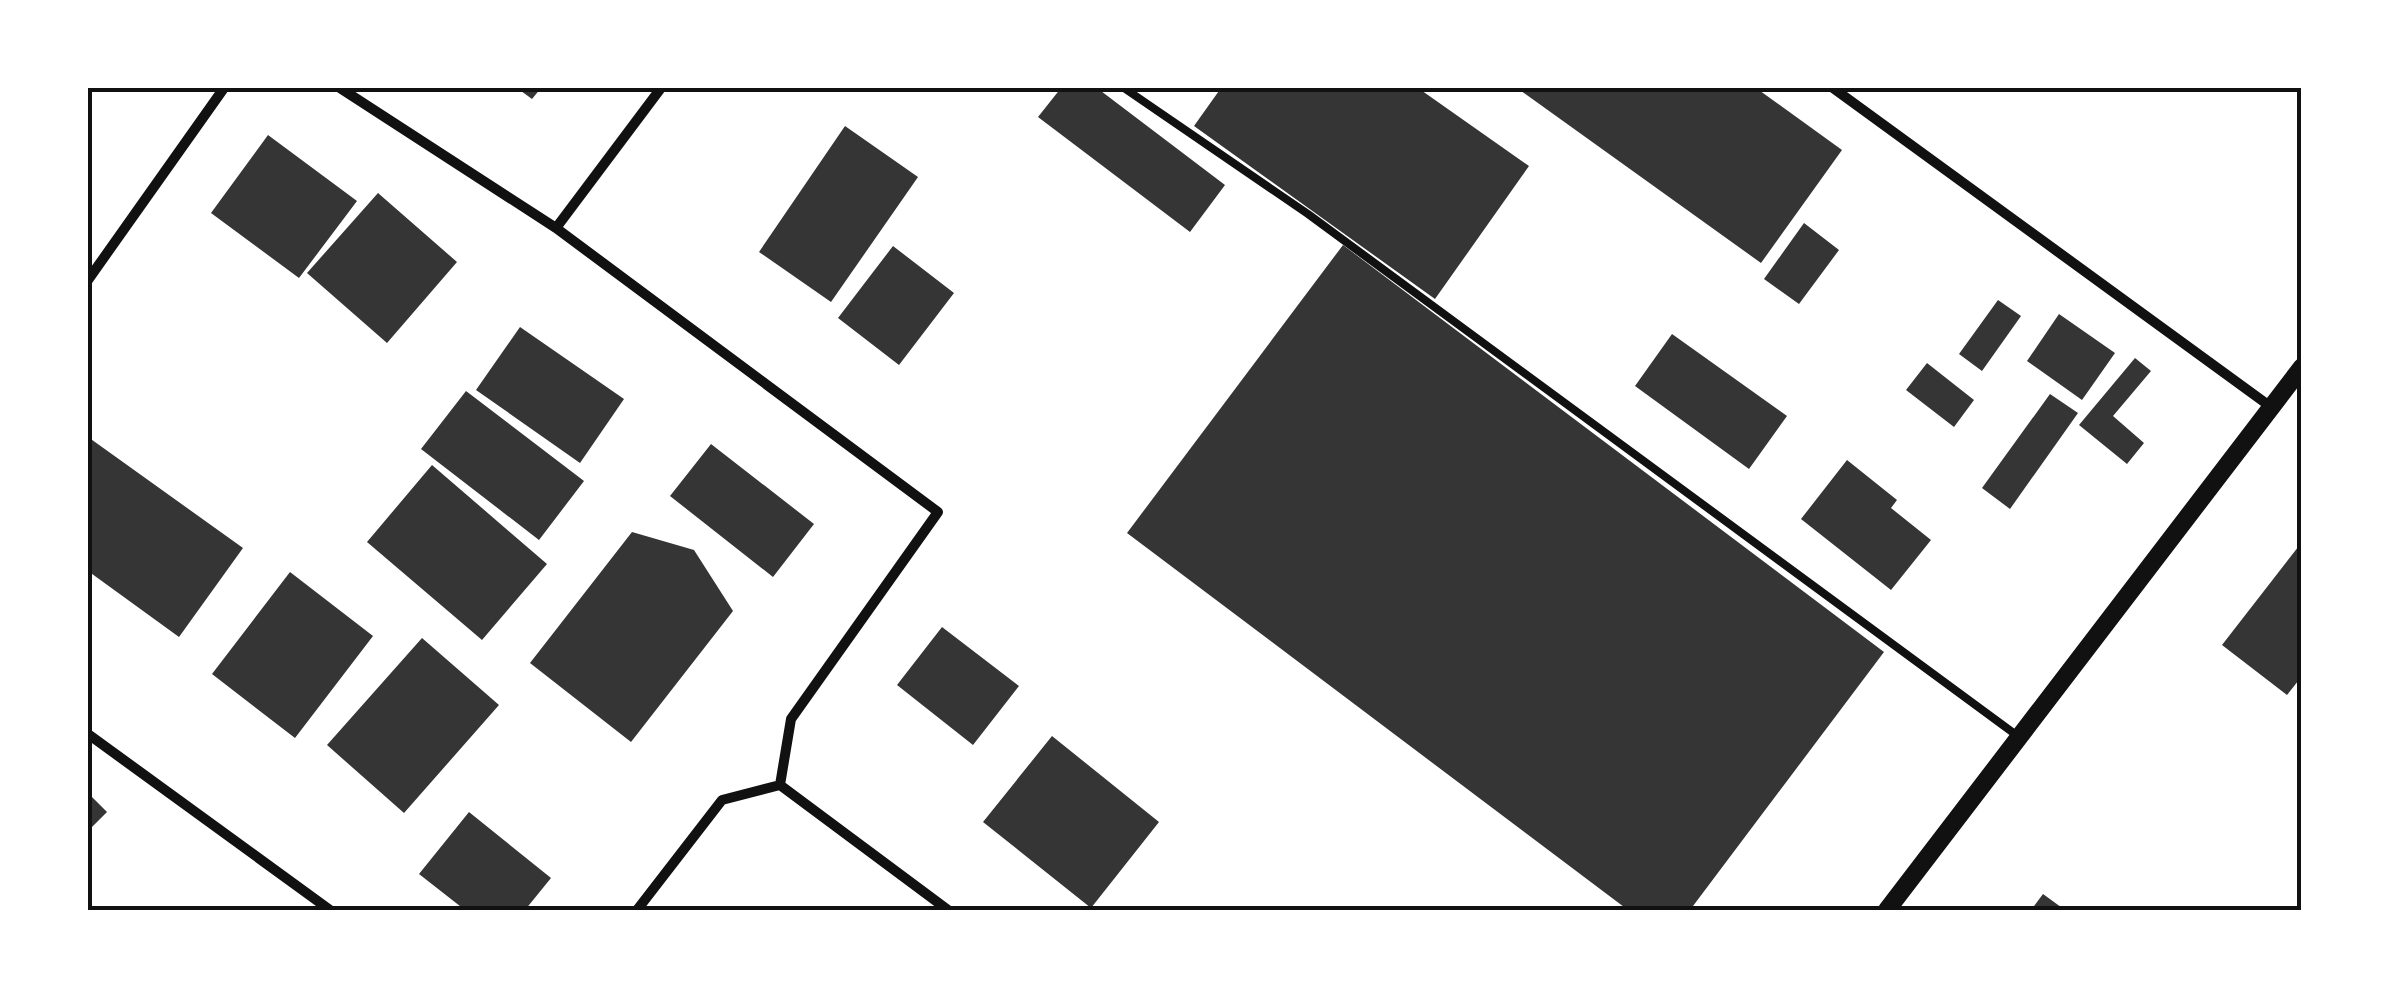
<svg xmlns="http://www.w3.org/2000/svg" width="2389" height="998" viewBox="0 0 2389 998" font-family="'Golos Text',sans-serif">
	<rect width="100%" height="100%" fill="#fff"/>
	<!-- building -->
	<path fill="#353535" d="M517,88H541L532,99Z
		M1061,88H1097L1225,185L1190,232L1038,117Z
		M1221,88H1418L1529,166L1435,299L1194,126Z
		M1517,88H1756L1842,150L1761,263Z
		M845,126L918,177L831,302L759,252Z
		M268,135L357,201L299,278L211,213Z
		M378,193L457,262L387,343L307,273Z
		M1804,223L1839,250L1799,304L1764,279Z
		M1343,245L1884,652L1690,910H1628L1127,533Z
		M893,246L954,293L899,365L838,318Z
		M1998,300L2021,316L1982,371L1959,354Z
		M2059,314L2115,353L2082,400L2027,361Z
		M520,327L624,399L580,463L476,390Z
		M1672,334L1787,416L1749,469L1635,386Z
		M2135,358L2151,371L2113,416L2144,443L2127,464L2079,425Z
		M1927,363L1974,400L1954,427L1906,390Z
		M466,391L584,481L539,540L421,449Z
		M2050,394L2078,413L2010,509L1982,488Z
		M88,437L243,548L179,637L88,571Z
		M711,444L814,524L773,577L670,496Z
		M1847,460L1897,500L1891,508L1931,540L1891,590L1801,519Z
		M432,465L547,564L482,640L367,542Z
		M632,532L694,550L733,611L631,742L530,663Z
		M2302,542V676L2287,695L2222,645Z
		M290,572L373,636L295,738L212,674Z
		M942,627L1019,686L973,745L897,685Z
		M422,638L499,705L404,813L327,745Z
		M1052,736L1159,822L1091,908L983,822Z
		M88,793L107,812L88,831Z
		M469,812L551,878L525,910H465L419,874Z
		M2043,894L2065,910H2031Z"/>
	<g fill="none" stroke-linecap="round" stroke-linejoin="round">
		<!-- service -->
		<path stroke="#111" stroke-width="8" d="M1124,88L1308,214L2019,737"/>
		<!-- minor -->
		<path stroke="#111" stroke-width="10" d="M340,88L556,228L661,88
			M1833,88L2271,407
			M556,228L938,512L791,719L780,785
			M88,280L224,88
			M88,734L330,910
			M637,910L722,800L780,785L948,910"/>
		<!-- tertiary -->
		<path stroke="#111" stroke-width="18" d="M1887,910L2302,367"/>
	</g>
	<!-- border -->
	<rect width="2389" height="998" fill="none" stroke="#ffffff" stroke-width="180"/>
	<rect x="90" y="90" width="2209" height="818" fill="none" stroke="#111" stroke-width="4"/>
</svg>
